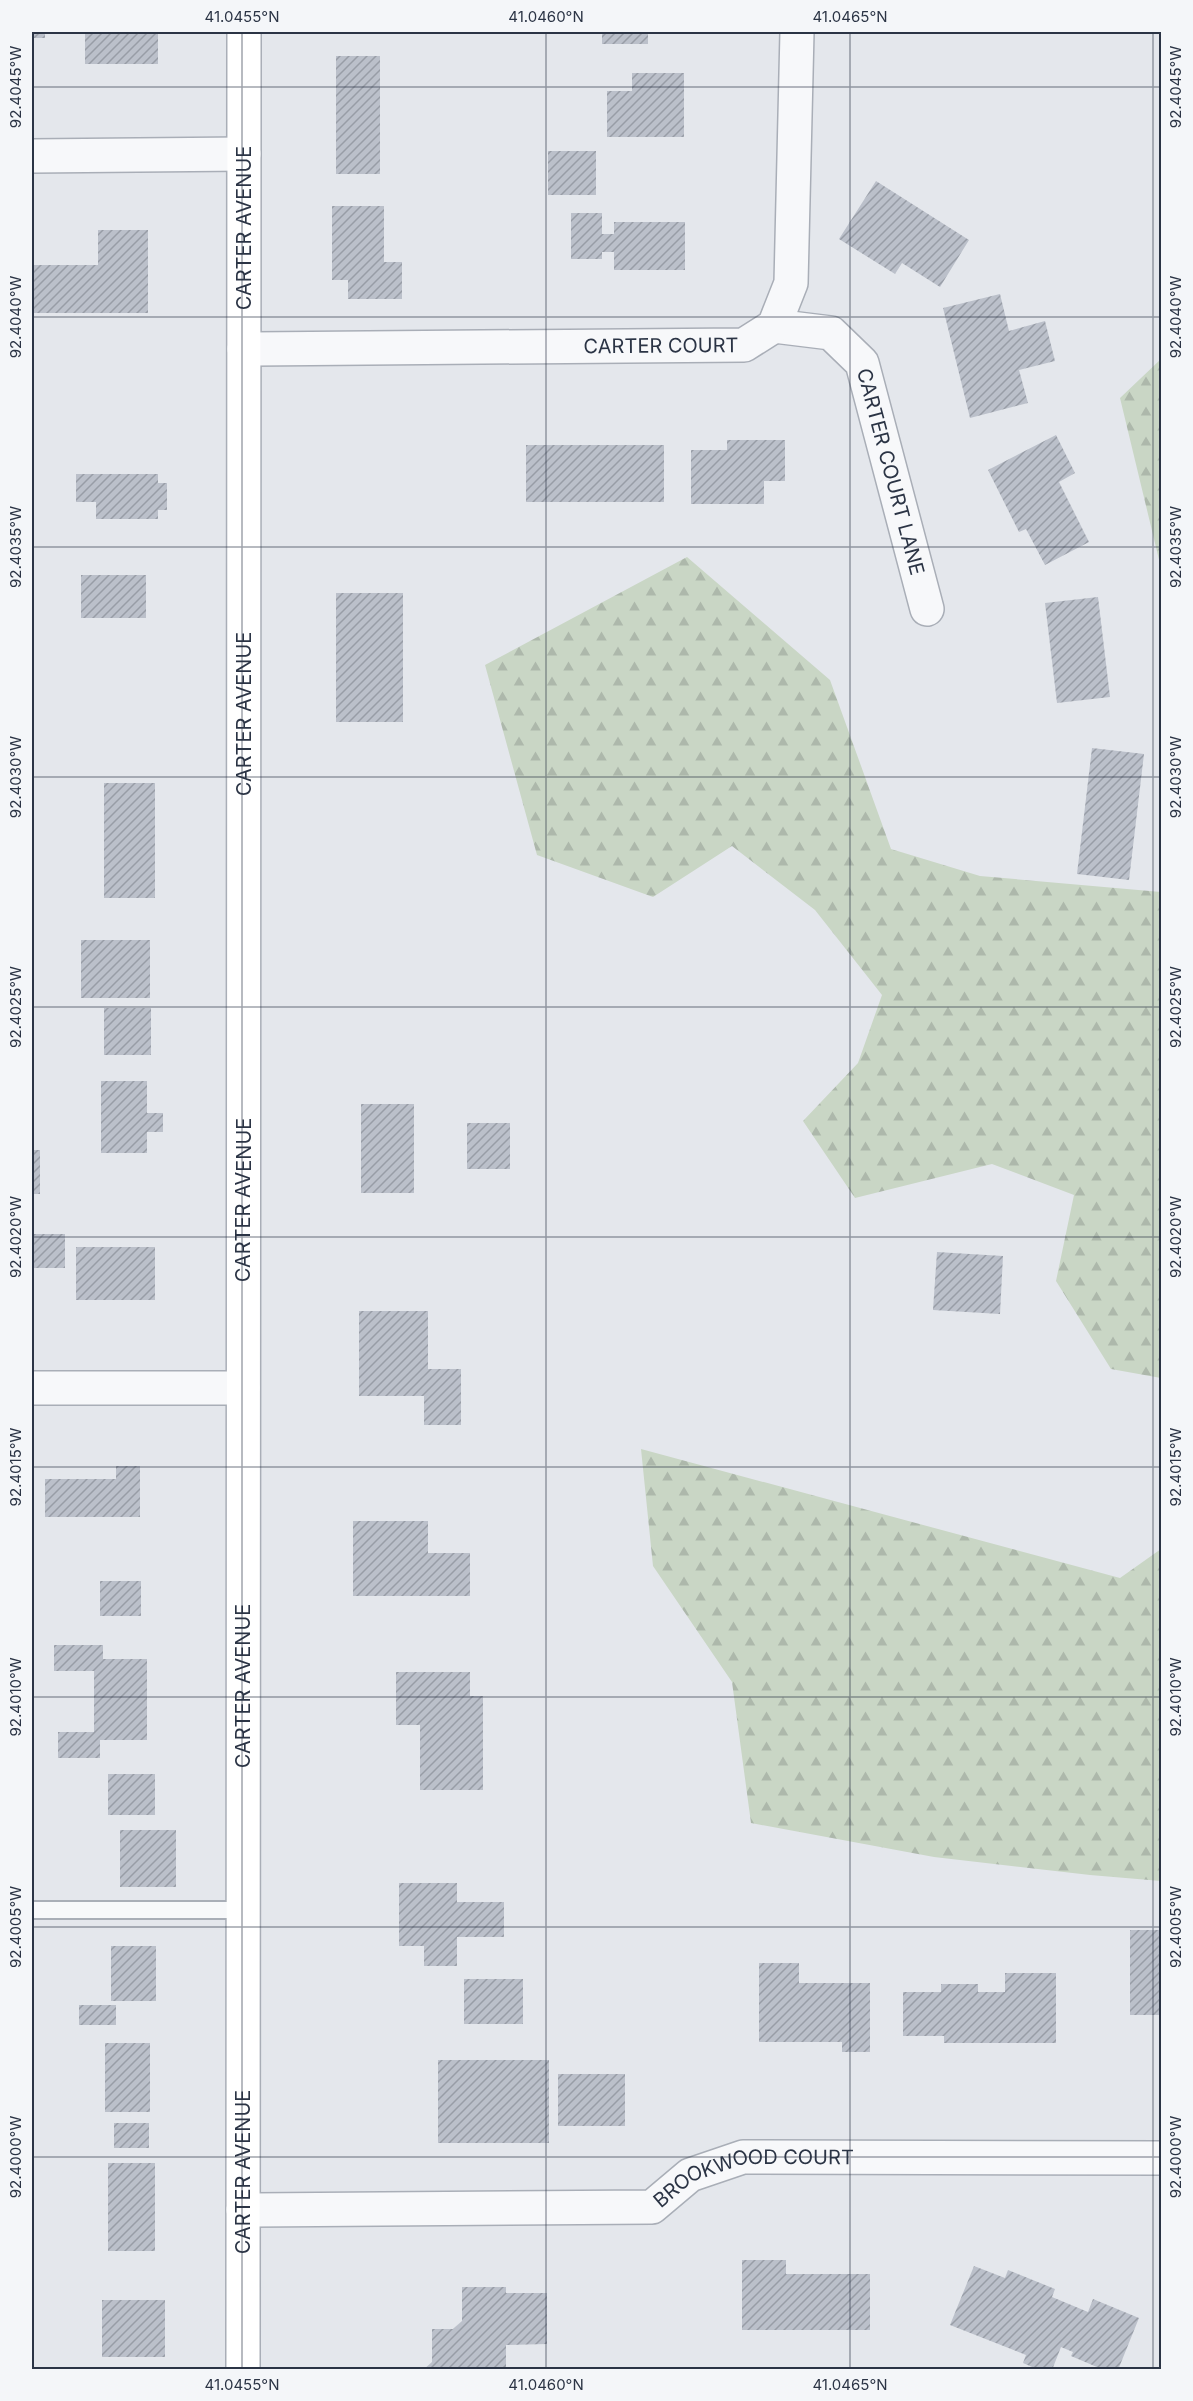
<svg xmlns="http://www.w3.org/2000/svg" width="1193" height="2401" viewBox="0 0 1193 2401" font-family="Inter,sans-serif">
	<defs>
		<pattern id="forest-firs" width="22" height="20" patternUnits="userSpaceOnUse" patternTransform="scale(1.5)"><rect width="22" height="20" fill="#c9d6c5"/><path d="M5 1l3.5 6h-7zM16 11l3.5 6h-7z" fill="#adb8ab"/></pattern>
		<pattern id="building-hatch" width="6" height="6" patternUnits="userSpaceOnUse" patternTransform="scale(1.5)"><rect width="6" height="6" fill="#bbc0ca"/><path d="M-1 1l2-2M0 6l6-6M5 7l2-2" fill="none" stroke="#989da6"/></pattern>
	</defs>
	<rect width="100%" height="100%" fill="#e4e7ec"/>
	<!-- forest -->
	<path fill="url(#forest-firs)" d="M1161,359V568L1120,398Z
		M687,557L830,680L891,849L980,876L1161,892V1378L1111,1369L1056,1281L1074,1195L992,1164L855,1198L803,1121L858,1063L882,995L815,910L732,846L653,897L537,855L485,665Z
		M641,1449L1120,1578L1161,1549V1881L1090,1875L934,1857L751,1823L732,1682L653,1566Z"/>
	<!-- building -->
	<path fill="url(#building-hatch)" d="M32,32H45V38H32Z
		M85,32H158V64H85Z
		M602,32H648V44H602Z
		M336,56H380V174H336Z
		M632,73H684V137H607V91H632Z
		M548,151H596V195H548Z
		M876,181L969,240L940,287L902,263L895,274L839,239Z
		M332,206H384V262H402V299H348V280H332Z
		M571,213H602V234H614V222H685V270H614V252H602V259H571Z
		M98,230H148V313H32V265H98Z
		M1000,294L1009,331L1045,321L1055,361L1019,370L1028,403L970,418L943,308Z
		M1056,435L1075,473L1059,482L1089,542L1045,565L1026,529L1019,532L988,470Z
		M727,440H785V481H764V504H691V450H727Z
		M526,445H664V502H526Z
		M76,474H158V483H167V510H158V519H96V502H76Z
		M81,575H146V618H81Z
		M336,593H403V722H336Z
		M1098,597L1110,697L1057,703L1045,603Z
		M1092,748L1144,754L1129,880L1077,874Z
		M104,783H155V898H104Z
		M81,940H150V998H81Z
		M104,1008H151V1055H104Z
		M101,1081H147V1113H163V1132H147V1153H101Z
		M361,1104H414V1193H361Z
		M467,1123H510V1169H467Z
		M32,1150H40V1194H32Z
		M34,1234H65V1268H34Z
		M76,1247H155V1300H76Z
		M937,1252L1003,1256L1000,1314L933,1310Z
		M359,1311H428V1369H461V1425H424V1396H359Z
		M116,1466H140V1517H45V1479H116Z
		M353,1521H428V1553H470V1596H353Z
		M100,1581H141V1616H100Z
		M54,1645H103V1659H147V1740H100V1758H58V1732H94V1671H54Z
		M396,1672H470V1696H483V1790H420V1725H396Z
		M108,1774H155V1815H108Z
		M120,1830H176V1887H120Z
		M399,1883H457V1902H504V1937H457V1966H424V1946H399Z
		M1130,1930H1162V2015H1130Z
		M111,1946H156V2001H111Z
		M759,1963H799V1983H870V2052H842V2042H759Z
		M1005,1973H1056V2043H944V2036H903V1992H941V1984H978V1992H1005Z
		M464,1979H523V2024H464Z
		M79,2005H116V2025H79Z
		M105,2043H150V2112H105Z
		M438,2060H549V2143H438Z
		M558,2074H625V2126H558Z
		M114,2123H149V2148H114Z
		M108,2163H155V2251H108Z
		M742,2260H786V2274H870V2330H742Z
		M974,2266L1005,2278L1008,2270L1055,2289L1052,2297L1088,2312L1093,2299L1139,2318L1118,2370H1104L1071,2356L1073,2352L1061,2347L1052,2370H1039L1023,2363L1026,2355L950,2325Z
		M462,2287H506V2293H547V2344L506,2345V2370H423L432,2362V2329H453L462,2321Z
		M102,2300H165V2357H102Z"/>
	<g fill="none" stroke-linecap="round" stroke-linejoin="round">
		<!-- lane casing -->
		<g stroke="#a9aeb7" stroke-width="20">
			<path id="lane" d="M32,1910H243"/>
		</g>
		<!-- street casing -->
		<g stroke="#a9aeb7" stroke-width="36">
			<g id="street">
				<path d="M32,156L244,154"/>
				<path id="s1" d="M774,326L831,333L862,363L927,609"/>
				<path id="s2" d="M244,349L744,345L774,326L791,283L797,32"/>
				<path d="M32,1388H243"/>
				<path id="s3" d="M243,2210L652,2207L690,2175L743,2157L1162,2158"/>
			</g>
		</g>
		<!-- secondary casing -->
		<g stroke="#a9aeb7" stroke-width="36">
			<g id="secondary">
				<path id="s4" d="M243,2370L244,32"/>
			</g>
		</g>
		<!-- lane -->
		<use href="#lane" stroke="#f7f8fa" stroke-width="16"/>
		<!-- street -->
		<use href="#street" stroke="#f7f8fa" stroke-width="33"/>
		<!-- secondary -->
		<use href="#secondary" stroke="#fff" stroke-width="33"/>
	</g>
	<!-- ticks -->
	<path fill="none" stroke="#2b3445" stroke-width="1.5" stroke-opacity="0.45" d="M242,32V2370M546,32V2370M850,32V2370M1153,32V2370M32,87H1162M32,317H1162M32,547H1162M32,777H1162M32,1007H1162M32,1237H1162M32,1467H1162M32,1697H1162M32,1927H1162M32,2157H1162"/>
	<g text-anchor="middle" dominant-baseline="central" stroke-width="5" stroke-linejoin="round" paint-order="stroke">
		<!-- street labels -->
		<g font-size="20" fill="#2b3445" stroke="#f4f6f9">
			<text stroke="none"><textPath href="#s4" startOffset="2142">CARTER AVENUE</textPath></text>
			<text stroke="none"><textPath href="#s2" startOffset="417">CARTER COURT</textPath></text>
			<text stroke="none"><textPath href="#s1" startOffset="213">CARTER COURT LANE</textPath></text>
			<text stroke="none"><textPath href="#s4" startOffset="1656">CARTER AVENUE</textPath></text>
			<text stroke="none"><textPath href="#s4" startOffset="1170">CARTER AVENUE</textPath></text>
			<text stroke="none"><textPath href="#s4" startOffset="684">CARTER AVENUE</textPath></text>
			<text stroke="none"><textPath href="#s4" startOffset="198">CARTER AVENUE</textPath></text>
			<text stroke="none"><textPath href="#s3" startOffset="520">BROOKWOOD COURT</textPath></text>
		</g>
	</g>
	<!-- border -->
	<rect width="1193" height="2401" fill="none" stroke="#f4f6f9" stroke-width="66"/>
	<rect x="33" y="33" width="1127" height="2335" fill="none" stroke="#2b3445" stroke-width="2"/>
	<g font-size="15" text-anchor="middle" fill="#2b3445">
		<text x="242" y="22">41.0455°N</text>
		<text x="546" y="22">41.0460°N</text>
		<text x="850" y="22">41.0465°N</text>
		<text transform="translate(16 87) rotate(-90)" y="5">92.4045°W</text>
		<text transform="translate(1176 87) rotate(-90)" y="5">92.4045°W</text>
		<text transform="translate(16 317) rotate(-90)" y="5">92.4040°W</text>
		<text transform="translate(1176 317) rotate(-90)" y="5">92.4040°W</text>
		<text transform="translate(16 547) rotate(-90)" y="5">92.4035°W</text>
		<text transform="translate(1176 547) rotate(-90)" y="5">92.4035°W</text>
		<text transform="translate(1176 777) rotate(-90)" y="5">92.4030°W</text>
		<text transform="translate(16 777) rotate(-90)" y="5">92.4030°W</text>
		<text transform="translate(16 1007) rotate(-90)" y="5">92.4025°W</text>
		<text transform="translate(1176 1007) rotate(-90)" y="5">92.4025°W</text>
		<text transform="translate(1176 1237) rotate(-90)" y="5">92.4020°W</text>
		<text transform="translate(16 1237) rotate(-90)" y="5">92.4020°W</text>
		<text transform="translate(1176 1467) rotate(-90)" y="5">92.4015°W</text>
		<text transform="translate(16 1467) rotate(-90)" y="5">92.4015°W</text>
		<text transform="translate(1176 1697) rotate(-90)" y="5">92.4010°W</text>
		<text transform="translate(16 1697) rotate(-90)" y="5">92.4010°W</text>
		<text transform="translate(1176 1927) rotate(-90)" y="5">92.4005°W</text>
		<text transform="translate(16 1927) rotate(-90)" y="5">92.4005°W</text>
		<text transform="translate(16 2157) rotate(-90)" y="5">92.4000°W</text>
		<text transform="translate(1176 2157) rotate(-90)" y="5">92.4000°W</text>
		<text x="242" y="2390">41.0455°N</text>
		<text x="546" y="2390">41.0460°N</text>
		<text x="850" y="2390">41.0465°N</text>
	</g>
</svg>
